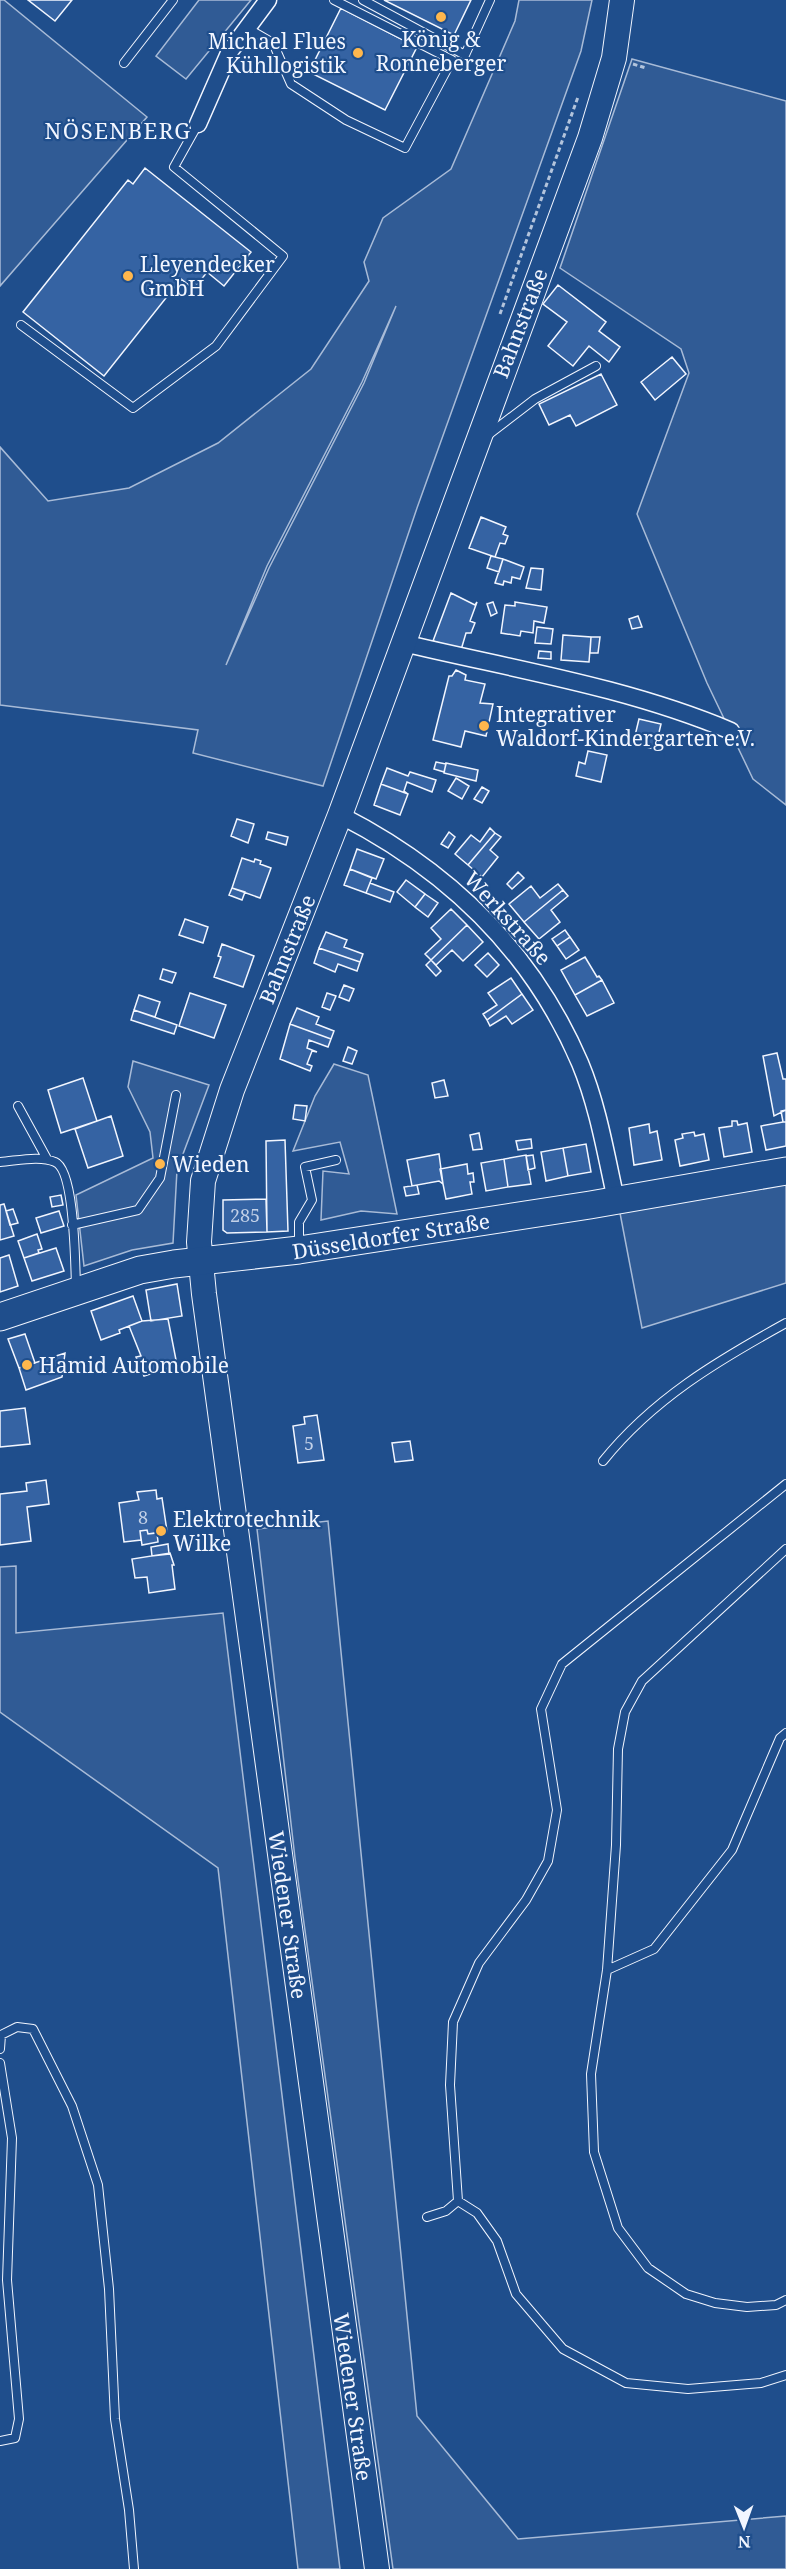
<svg xmlns="http://www.w3.org/2000/svg" width="786" height="2569" viewBox="0 0 786 2569" font-family="'Noto Serif',serif">
	<rect width="100%" height="100%" fill="#1f4e8c"/>
	<!-- built -->
	<path fill="#305b95" stroke="#a8bbd7" stroke-width="1.5" fill-rule="evenodd" d="M0,0H4L147,117L0,286Z
		M199,0H251L186,79L156,56Z
		M519,0H592L581,51L417,508L323,786L193,753L198,730L0,705V447L48,501L129,488L218,443L311,369L369,281L364,262L383,218L451,169L515,21ZM396,306L364,383L269,568L226,665L267,566L362,382Z
		M632,59L786,101V805L753,779L707,683L637,514L689,373L681,349L560,268Z
		M133,1061L209,1085L177,1170L173,1243L132,1250L84,1266L76,1195L153,1158L150,1132L128,1087Z
		M334,1064L368,1075L397,1214L361,1211L321,1220L323,1171L349,1174L340,1142L293,1151L315,1096Z
		M786,1182V1283L642,1328L620,1213Z
		M328,1521L417,2416L518,2539L786,2516V2569H393L295,1858L257,1529Z
		M16,1566V1633L223,1613L340,2569H298L218,1868L0,1712V1567Z"/>
	<!-- building -->
	<path fill="#3563a3" stroke="#f2f6ff" stroke-width="1.5" d="M28,0H72L55,21Z
		M384,0H471L454,35Z
		M341,8L417,47L385,110L309,72Z
		M145,168L251,252L224,286L207,272L194,289L181,279L104,376L23,312L128,180L133,184Z
		M558,285L606,322L599,331L620,347L609,362L589,346L573,366L548,346L567,322L543,304Z
		M672,357L686,374L655,400L641,382Z
		M601,374L617,405L576,426L570,415L549,425L539,404Z
		M481,517L506,527L503,534L508,536L505,544L500,543L495,557L469,548Z
		M491,556L503,559L499,572L487,568Z
		M503,559L524,567L520,579L512,577L511,583L504,581L503,585L495,583Z
		M531,568L543,569L541,590L526,588Z
		M451,593L475,605L477,602L470,621L475,623L471,633H466L461,650L433,641Z
		M493,602L497,613L491,616L487,604Z
		M515,602L547,607L544,623L534,621L533,633L521,631L520,636L501,633L505,605L515,606Z
		M638,616L642,627L632,629L629,619Z
		M537,627L553,629L551,644L535,643Z
		M563,635L591,637L589,662L561,660Z
		M591,637H600L598,653H590Z
		M539,651L551,652V659L538,658Z
		M456,670L466,675L465,680L485,684L480,703L493,704L486,736L465,731L461,747L433,740L449,676H452Z
		M639,719L661,724L655,749L633,744Z
		M588,751L607,755L601,782L576,776L579,762L585,764Z
		M436,762L446,764L444,772L434,769Z
		M446,763L478,770L476,781L444,773Z
		M387,768L408,776L410,772L436,780L432,792L407,782L404,791L408,794L381,784Z
		M456,778L469,786L462,799L448,791Z
		M381,784L408,794L400,815L374,805Z
		M482,787L489,791L482,803L474,799Z
		M237,819L254,824L248,843L231,836Z
		M490,828L495,833L468,865L455,854L471,835L480,842Z
		M268,832L288,837L286,845L266,839Z
		M449,832L455,837L448,848L441,844Z
		M495,833L501,837L490,850L498,857L482,877L468,865Z
		M357,849L384,859L376,879L350,869Z
		M242,858L254,862L255,859L261,861L260,864L271,868L260,898L232,888Z
		M350,869L372,878L366,893L344,885Z
		M518,872L524,878L512,889L507,884Z
		M406,880L425,894L415,907L397,892Z
		M370,883L394,892L390,902L366,893Z
		M558,884L563,890L524,922L509,904L531,886L540,898Z
		M232,888L245,892L242,900L229,895Z
		M563,890L568,896L551,910L560,922L539,939L524,922Z
		M425,894L438,903L428,917L415,907Z
		M451,909L467,925L431,960L425,954L441,939L431,928Z
		M185,919L208,927L203,943L179,935Z
		M467,925L483,942L463,961L452,950L436,965L431,960Z
		M565,930L570,937L557,946L552,939Z
		M326,932L347,940L344,947L363,954L360,962L319,948Z
		M570,937L579,950L566,959L557,946Z
		M222,944L254,956L243,987L214,977L221,957L218,956Z
		M319,948L360,962L357,971L338,964L335,972L314,963Z
		M488,953L499,965L487,977L475,965Z
		M585,957L597,977L599,976L602,980L575,995L561,970Z
		M431,960L441,971L436,976L426,965Z
		M163,969L176,973L172,983L160,979Z
		M511,978L522,994L487,1020L483,1014L497,1005L488,993Z
		M602,980L614,1003L587,1016L575,995Z
		M344,985L354,989L349,1001L339,997Z
		M190,993L226,1005L214,1038L179,1026Z
		M327,993L336,996L330,1010L322,1007Z
		M522,994L533,1010L512,1024L506,1016L490,1026L487,1020Z
		M139,995L160,1002L155,1017L134,1010Z
		M297,1008L319,1017L316,1024L334,1031L331,1039L290,1024Z
		M134,1010L177,1025L174,1034L131,1020Z
		M290,1024L331,1039L328,1047L309,1040L307,1048L317,1052L312,1051L307,1064L312,1066L310,1071L280,1059Z
		M348,1047L357,1051L352,1064L343,1061Z
		M777,1053L783,1079H786V1110L774,1116L763,1056Z
		M83,1078L97,1121L61,1133L48,1090Z
		M444,1080L448,1096L435,1098L432,1083Z
		M295,1105L307,1106L305,1121L293,1119Z
		M786,1110V1122H783L781,1111Z
		M111,1116L123,1156L88,1168L75,1129Z
		M732,1121H737L738,1125L747,1123L752,1152L724,1157L719,1128L732,1126Z
		M783,1122H786V1146L766,1150L761,1126Z
		M649,1124L650,1133L657,1131L662,1160L634,1165L629,1128Z
		M694,1132L695,1136L704,1134L709,1160L680,1166L675,1140L683,1138L682,1134Z
		M479,1133L482,1149L473,1150L470,1135Z
		M531,1139L532,1148L518,1150L516,1141Z
		M285,1140L288,1231L267,1232L266,1141Z
		M586,1144L591,1172L568,1176L563,1148Z
		M563,1148L568,1176L546,1181L541,1152Z
		M439,1154L443,1184L439,1181L412,1186L407,1160Z
		M526,1155L531,1184L508,1187L504,1159Z
		M533,1155L535,1168L528,1170L526,1156Z
		M504,1159L508,1187L486,1191L481,1163Z
		M467,1164L468,1174L473,1173L474,1182H470L472,1194L446,1199L440,1169Z
		M417,1185L419,1194L406,1196L404,1187Z
		M61,1195L63,1205L52,1207L50,1197Z
		M266,1199L267,1232L227,1233L223,1230V1200Z
		M4,1204L14,1236L0,1240V1205Z
		M13,1209L18,1223L10,1225L6,1211Z
		M59,1211L64,1226L41,1233L36,1218Z
		M37,1234L42,1249L38,1250L39,1253L24,1258L18,1241Z
		M56,1248L64,1271L32,1281L24,1258Z
		M9,1255L18,1286L0,1292V1258Z
		M177,1284L182,1316L151,1321L146,1290Z
		M133,1296L142,1321L119,1330L120,1333L101,1340L91,1311Z
		M168,1319L177,1365L144,1376L136,1357L141,1356L129,1326L142,1321Z
		M25,1334L35,1363L19,1368L8,1339Z
		M65,1353L62,1377L26,1390L19,1368Z
		M25,1408L30,1444L0,1447V1411Z
		M317,1415L324,1460L298,1463L293,1426L305,1424L304,1417Z
		M410,1441L413,1460L395,1462L392,1443Z
		M46,1480L49,1504L27,1507L31,1541L0,1545V1494L27,1491L26,1483Z
		M156,1490L157,1499L162,1498L167,1531L148,1534L147,1530L140,1531L141,1540L124,1542L119,1503L139,1500L137,1492Z
		M147,1530L148,1534L157,1533L158,1542L142,1545L140,1531Z
		M168,1544L169,1554L152,1556L151,1547Z
		M170,1553L174,1565H172L175,1589L149,1593L147,1577L135,1578L132,1559Z"/>
	<g fill="none" stroke-linecap="round" stroke-linejoin="round">
		<!-- service casing -->
		<g stroke="#f2f6ff" stroke-width="10">
			<path id="service" d="M363,0L465,55L490,0
				M247,28L273,43L291,84L346,120L405,148L452,60L334,0
				M124,63L173,0
				M21,325L133,408L216,346L283,256L174,167L198,124
				M488,435L535,399L596,366
				M18,1106L47,1159
				M0,1162C16,1161 40,1155 55,1162C75,1170 75,1264 76,1286
				M72,1225L138,1210L160,1178L176,1095
				M299,1247V1222L312,1200L305,1167L336,1160
				M603,1461C653,1399 717,1361 786,1323
				M786,1484L562,1664L541,1709L557,1810L548,1861L526,1900L479,1963L453,2022L450,2085L458,2201L477,2213L497,2241L516,2294L563,2349L626,2383L688,2389L761,2383L786,2375
				M786,1549L642,1681L625,1712L618,1749L616,1845L607,1970L591,2074L594,2152L618,2228L648,2268L686,2294L715,2303L747,2307L776,2305L786,2300
				M607,1970L654,1949L732,1850L780,1738L786,1733
				M0,2049L1,2035L17,2027L33,2029L72,2106L98,2185L109,2289L115,2419L129,2510L134,2569
				M0,2063L12,2138L7,2280L19,2419L15,2438L0,2441
				M427,2217L446,2211L458,2201"/>
		</g>
		<!-- minor casing -->
		<g stroke="#f2f6ff" stroke-width="19">
			<path id="minor" d="M198,124L230,51L268,0
				M403,643C512,669 627,687 731,731
				M340,815C448,870 532,951 580,1063C598,1106 606,1155 616,1200"/>
		</g>
		<!-- secondary casing -->
		<g stroke="#f2f6ff" stroke-width="26">
			<path id="secondary" d="M377,2569L204,1294L199,1242L203,1181L232,1090L340,815L590,138L614,58L622,0"/>
		</g>
		<!-- primary casing -->
		<g stroke="#f2f6ff" stroke-width="29">
			<path id="primary" d="M0,1317L140,1270L174,1264L299,1250L590,1205L786,1171"/>
		</g>
		<!-- path -->
		<path stroke="#b3c4dc" stroke-width="3" stroke-dasharray="4.5 3" stroke-linecap="butt" d="M633,64L646,68
			M500,314L578,97"/>
		<!-- service -->
		<use href="#service" stroke="#1f4e8c" stroke-width="8"/>
		<!-- minor -->
		<use href="#minor" stroke="#1f4e8c" stroke-width="16"/>
		<!-- secondary -->
		<use href="#secondary" stroke="#1f4e8c" stroke-width="24"/>
		<!-- primary -->
		<use href="#primary" stroke="#1f4e8c" stroke-width="27"/>
	</g>
	<!-- markers -->
	<g fill="#ffb74d" stroke="#1f4e8c" stroke-width="2">
		<circle cx="441" cy="17" r="6"/>
		<circle cx="358" cy="53" r="6"/>
		<circle cx="128" cy="276" r="6"/>
		<circle cx="484" cy="726" r="6"/>
		<circle cx="160" cy="1164" r="6"/>
		<circle cx="27" cy="1365" r="6"/>
		<circle cx="161" cy="1531" r="6"/>
	</g>
	<g text-anchor="middle" dominant-baseline="central" stroke-width="4.5" stroke-linejoin="round" paint-order="stroke">
		<!-- number labels -->
		<g font-size="18" fill="#c3d1e8">
			<text x="245" y="1215">285</text>
			<text x="309" y="1443">5</text>
			<text x="143" y="1517">8</text>
		</g>
		<!-- poi labels -->
		<g font-size="21" fill="#f2f6ff" stroke="#1f4e8c" text-anchor="start">
			<text x="441" y="39" text-anchor="middle">König &amp;<tspan x="441" dy="24">Ronneberger</tspan></text>
			<text x="346" y="41" text-anchor="end">Michael Flues<tspan x="346" dy="24">Kühllogistik</tspan></text>
			<text x="140" y="264">Lleyendecker<tspan x="140" dy="24">GmbH</tspan></text>
			<text x="496" y="714">Integrativer<tspan x="496" dy="24">Waldorf-Kindergarten e.V.</tspan></text>
			<text x="172" y="1164">Wieden</text>
			<text x="39" y="1365">Hamid Automobile</text>
			<text x="173" y="1519">Elektrotechnik<tspan x="173" dy="24">Wilke</tspan></text>
		</g>
		<!-- street labels -->
		<g font-size="21" fill="#f2f6ff" stroke="#1f4e8c">
			<text transform="translate(520 323) rotate(-69)">Bahnstraße</text>
			<text transform="translate(508 918) rotate(48)">Werkstraße</text>
			<text transform="translate(287 949) rotate(-68)">Bahnstraße</text>
			<text transform="translate(391 1236) rotate(-9)">Düsseldorfer Straße</text>
			<text transform="translate(288 1915) rotate(82)">Wiedener Straße</text>
			<text transform="translate(353 2397) rotate(82)">Wiedener Straße</text>
		</g>
		<!-- neighbourhood labels -->
		<g font-size="22" letter-spacing="1.5" fill="#f2f6ff" stroke="#1f4e8c">
			<text x="118" y="130">NÖSENBERG</text>
		</g>
	</g>
	<!-- north arrow -->
	<g transform="translate(744 2527) rotate(179)" stroke="#1f4e8c" stroke-width="4.5" paint-order="stroke">
	<path d="M0-4.5L10 22L0 15L-10 22Z" fill="#f2f6ff"/>
	<text y="-9" font-size="16" font-weight="bold" text-anchor="middle" fill="#f2f6ff">N</text>
	</g>
</svg>
